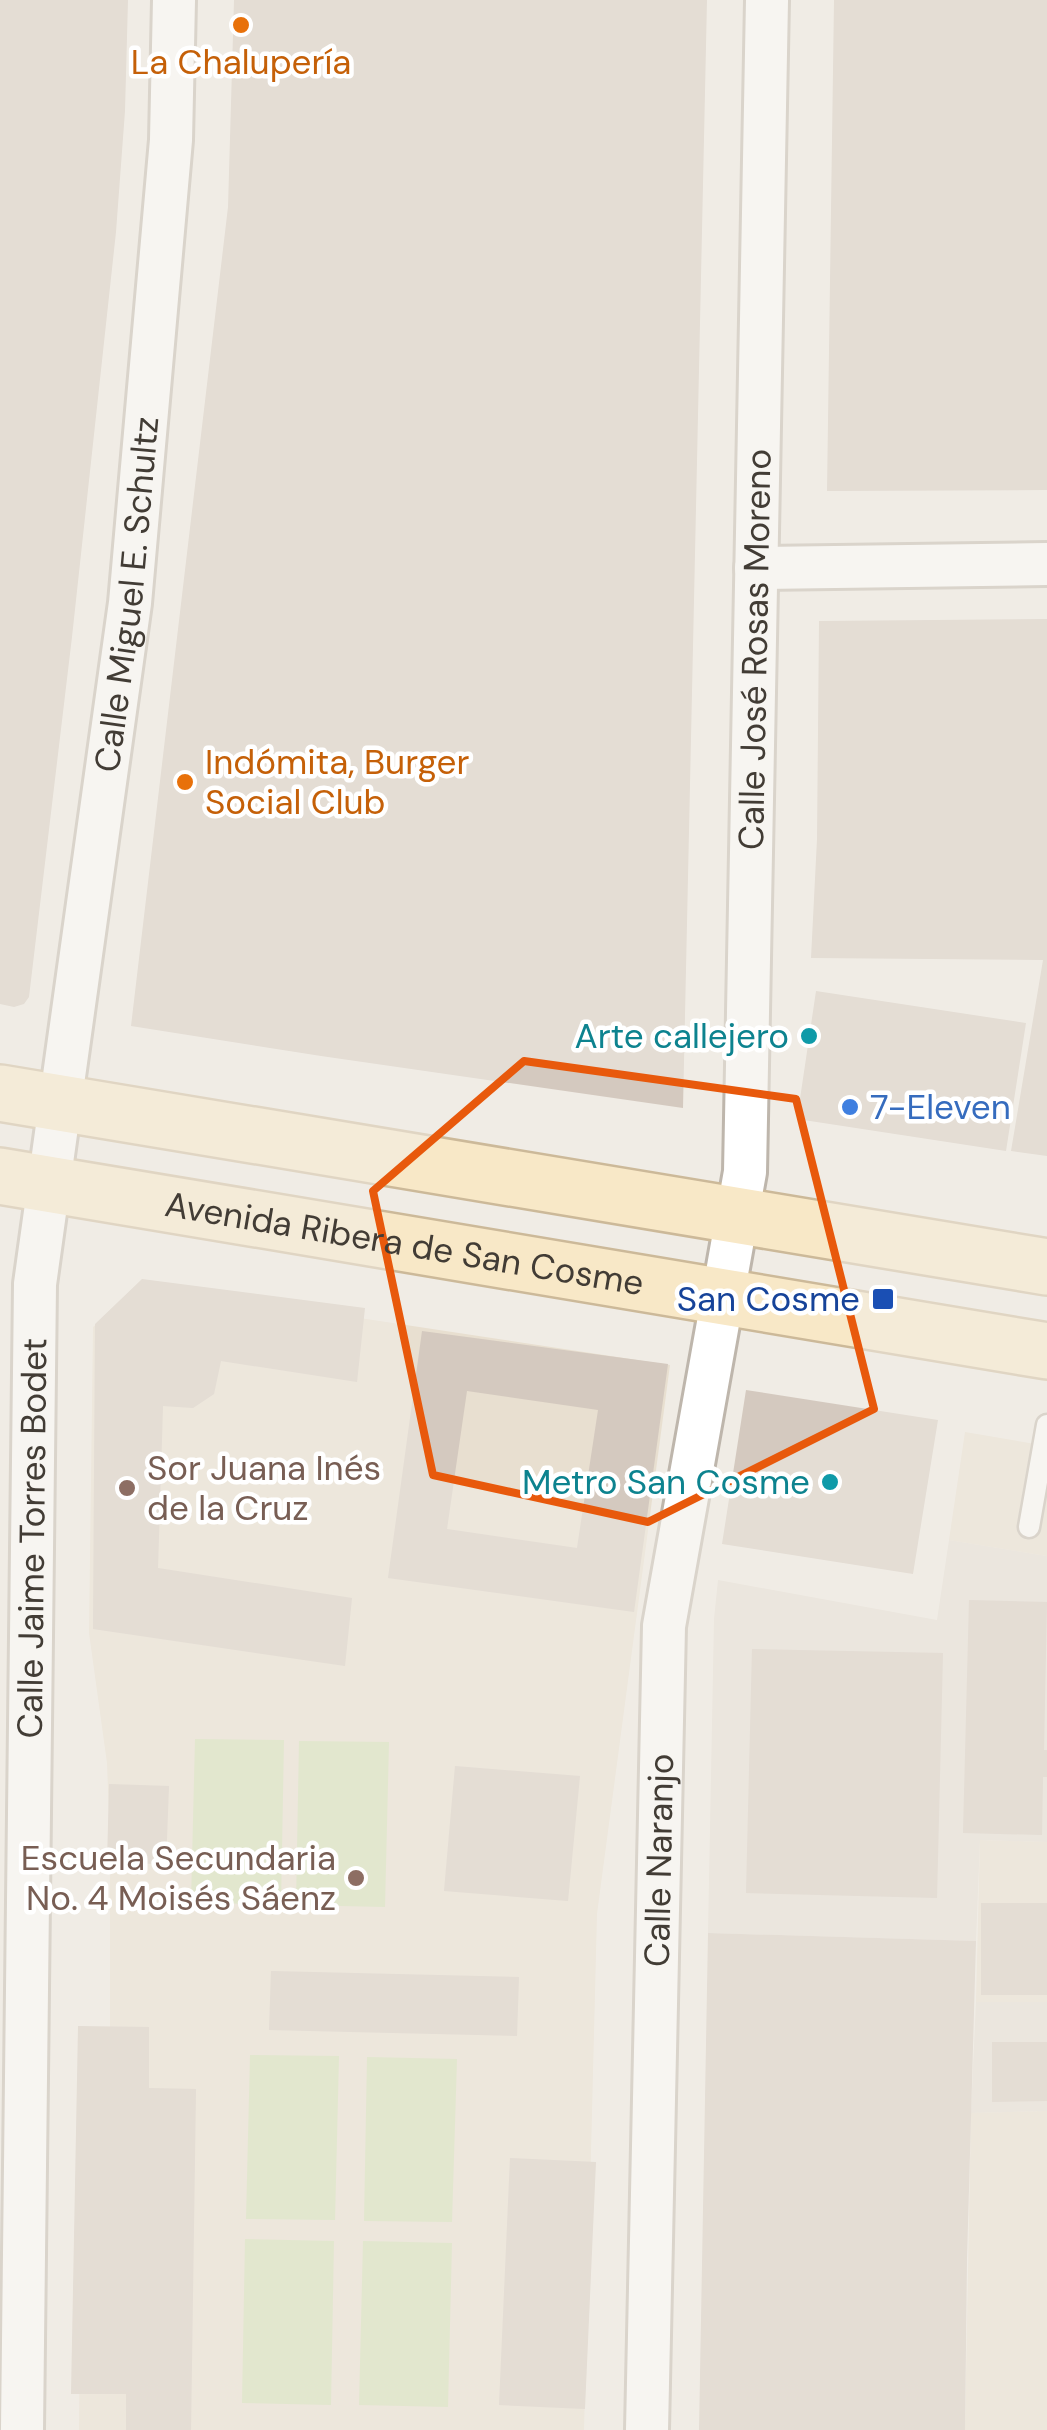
<svg xmlns="http://www.w3.org/2000/svg" width="1047" height="2430" viewBox="0 0 1047 2430" font-family="'DM Sans',sans-serif">
	<rect width="100%" height="100%" fill="#f0ece5"/>
	<!-- residential -->
	<path fill="#e4ddd4" d="M949,1540L1047,1556V1842L980,1840L976,1941L708,1933L714,1619L718,1580L937,1620Z
		M976,2002H1047V2111L971,2113Z"/>
	<!-- education -->
	<path fill="#e8dfd0" d="M142,1285L670,1365L597,1914L584,2430H79L82,2030L110,2029V1842L107,1763L89,1633L93,1327Z
		M965,1432L1047,1446V1556L949,1540Z
		M980,1840L1047,1842V2002H976Z
		M1047,2111V2430H965L971,2113Z"/>
	<!-- green -->
	<path fill="#d0e1b2" d="M195,1739L284,1740L281,1905L191,1902Z
		M299,1741L389,1742L385,1907L296,1905Z
		M250,2055L339,2056L335,2220L246,2219Z
		M367,2057L457,2059L452,2222L364,2221Z
		M245,2239L334,2241L331,2405L242,2403Z
		M363,2241L452,2243L448,2407L359,2405Z"/>
	<!-- building -->
	<path fill="#d4c9bf" fill-rule="evenodd" d="M0,0H128L125,111L116,232L72,637L29,997L24,1004L14,1007L0,1004Z
		M234,0H707L683,1108L321,1056L131,1026L228,207Z
		M834,0H1047V490L827,491Z
		M1047,619V1156L1011,1151L1043,960L811,958L817,839L819,621Z
		M816,991L1026,1023L1006,1151L797,1119Z
		M142,1279L365,1308L357,1382L221,1361L214,1394L193,1408L163,1406L158,1568L352,1598L345,1666L93,1629L95,1324Z
		M422,1331L668,1364L634,1612L388,1578ZM467,1391L598,1410L577,1548L447,1529Z
		M746,1390L938,1420L913,1574L722,1544Z
		M969,1600L1047,1602L1044,1750H1047V1777H1043L1042,1835L963,1833Z
		M752,1649L943,1653L937,1898L746,1893Z
		M455,1766L580,1776L568,1901L444,1891Z
		M109,1784L169,1786L166,1864L107,1863Z
		M981,1903H1047V1995H981Z
		M708,1933L976,1941L967,2259L965,2430H699Z
		M271,1971L519,1977L517,2036L269,2030Z
		M78,2026L149,2027V2088L196,2089L191,2430H126V2394H71Z
		M992,2042H1047V2101L992,2102Z
		M510,2158L596,2162L585,2409L499,2405Z"/>
	<g fill="none" stroke-linecap="round" stroke-linejoin="round">
		<!-- service casing -->
		<g stroke="#beb6ac" stroke-width="25">
			<path id="service" d="M1029,1527L1047,1425"/>
		</g>
		<!-- minor casing -->
		<g stroke="#beb6ac" stroke-width="48">
			<g id="minor">
				<path d="M756,568L1047,564"/>
				<path id="s1" d="M22,2430L35,1284L130,603L171,140L174,0"/>
				<path id="s2" d="M647,2430L664,1626L745,1172L767,0"/>
			</g>
		</g>
		<!-- secondary casing -->
		<g stroke="#ccb999" stroke-width="60">
			<g id="secondary">
				<path d="M0,1093L1047,1267"/>
				<path id="s3" d="M0,1176L1047,1351"/>
			</g>
		</g>
		<!-- service -->
		<use href="#service" stroke="#fff" stroke-width="20"/>
		<!-- minor -->
		<use href="#minor" stroke="#fff" stroke-width="42"/>
		<!-- secondary -->
		<use href="#secondary" stroke="#f8e8c7" stroke-width="55"/>
	</g>
	<!-- marked area -->
	<path d="M0 0H1047V2430H0ZM524,1061L796,1099L874,1409L648,1522L433,1475L373,1191Z" fill="#f0ece5" fill-opacity=".55" fill-rule="evenodd"/>
	<path fill="none" stroke="#e8590c" stroke-width="8" stroke-linejoin="round" d="M524,1061L796,1099L874,1409L648,1522L433,1475L373,1191Z"/>
	<!-- markers -->
	<g fill="#e8710a" stroke="#fff" stroke-width="4">
		<circle cx="241" cy="25" r="10"/>
		<circle cx="185" cy="782" r="10"/>
	</g>
	<g fill="#0f9aa8" stroke="#fff" stroke-width="4">
		<circle cx="809" cy="1036" r="10"/>
		<circle cx="830" cy="1482" r="10"/>
	</g>
	<circle fill="#3f7fe0" stroke="#fff" stroke-width="4" cx="850" cy="1107" r="10"/>
	<rect fill="#1a4fb4" stroke="#fff" stroke-width="4" x="871" y="1287" width="24" height="24" rx="5"/>
	<g fill="#8d6e63" stroke="#fff" stroke-width="4">
		<circle cx="127" cy="1488" r="10"/>
		<circle cx="356" cy="1878" r="10"/>
	</g>
	<g text-anchor="middle" dominant-baseline="central" stroke-width="9" stroke-linejoin="round" paint-order="stroke">
		<!-- food labels -->
		<g font-size="35" fill="#c56008" stroke="#fff">
			<text x="241" y="62">La Chalupería</text>
			<text x="205" y="762" text-anchor="start">Indómita, Burger<tspan x="205" dy="40">Social Club</tspan></text>
		</g>
		<!-- street labels -->
		<g font-size="35" fill="#423c35" stroke="#fff">
			<text stroke="none"><textPath href="#s1" startOffset="1842">Calle Miguel E. Schultz</textPath></text>
			<text stroke="none"><textPath href="#s2" startOffset="1788">Calle José Rosas Moreno</textPath></text>
			<text stroke="none"><textPath href="#s3" startOffset="410">Avenida Ribera de San Cosme</textPath></text>
			<text stroke="none"><textPath href="#s1" startOffset="892">Calle Jaime Torres Bodet</textPath></text>
			<text stroke="none"><textPath href="#s2" startOffset="570">Calle Naranjo</textPath></text>
		</g>
		<!-- culture labels -->
		<g font-size="35" fill="#0d838f" stroke="#fff" text-anchor="end">
			<text x="789" y="1036">Arte callejero</text>
			<text x="810" y="1482">Metro San Cosme</text>
		</g>
		<!-- shop labels -->
		<g font-size="35" fill="#366cbe" stroke="#fff" text-anchor="start">
			<text x="870" y="1107">7-Eleven</text>
		</g>
		<!-- transit labels -->
		<g font-size="35" fill="#164399" stroke="#fff" text-anchor="end">
			<text x="860" y="1299">San Cosme</text>
		</g>
		<!-- education labels -->
		<g font-size="35" fill="#785e54" stroke="#fff" text-anchor="start">
			<text x="147" y="1468">Sor Juana Inés<tspan x="147" dy="40">de la Cruz</tspan></text>
			<text x="336" y="1858" text-anchor="end">Escuela Secundaria<tspan x="336" dy="40">No. 4 Moisés Sáenz</tspan></text>
		</g>
	</g>
</svg>
